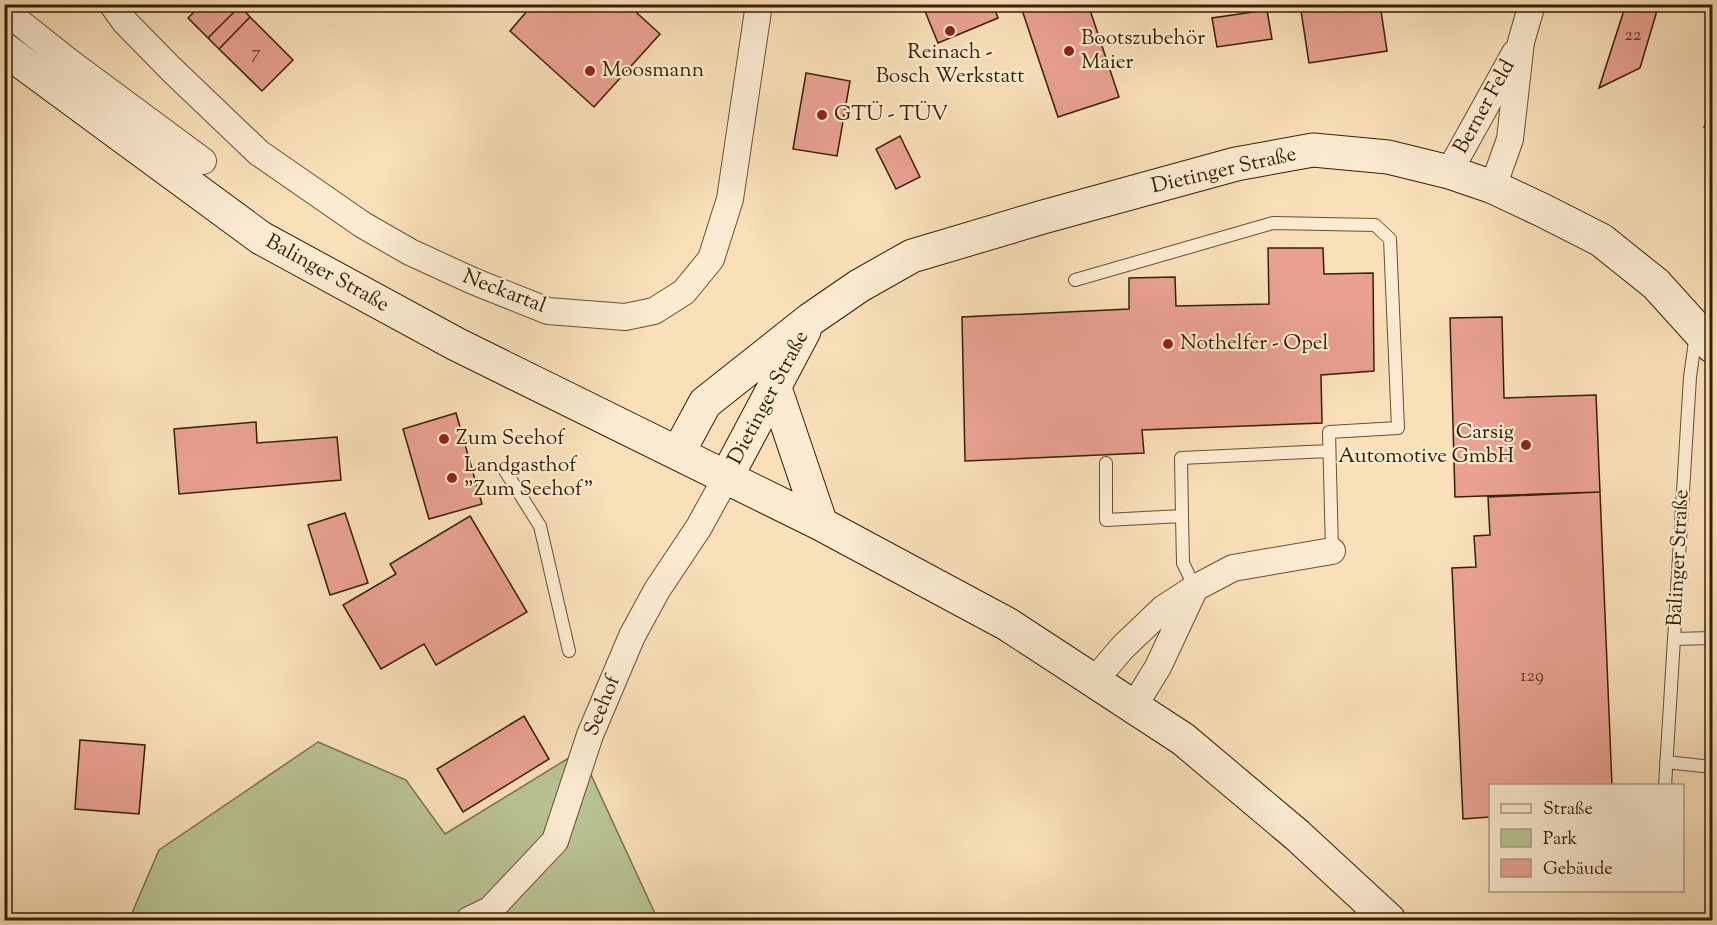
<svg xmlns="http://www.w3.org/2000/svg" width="1717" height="925" viewBox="0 0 1717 925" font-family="'Sorts Mill Goudy',serif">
	<rect width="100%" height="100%" fill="#f9e0b9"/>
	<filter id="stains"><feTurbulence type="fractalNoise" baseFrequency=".00333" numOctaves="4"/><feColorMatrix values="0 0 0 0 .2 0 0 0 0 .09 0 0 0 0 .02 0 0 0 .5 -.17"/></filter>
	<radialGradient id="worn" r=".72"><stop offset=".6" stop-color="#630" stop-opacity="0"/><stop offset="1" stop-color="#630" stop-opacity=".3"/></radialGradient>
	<!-- green -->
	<path fill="#b9c393" stroke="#78724a" stroke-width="1.5" d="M318,742L406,780L445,834L580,751L658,920H129L159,850Z"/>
	<!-- building -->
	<path fill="#eaa192" stroke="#362002" stroke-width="1.5" d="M202,4H238L240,6L208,38L188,18Z
		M533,4H627L660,34L594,107L510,31Z
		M922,4H993L998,18L938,43Z
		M1020,4H1088L1119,97L1058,117Z
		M1300,4H1380L1387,51L1309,63Z
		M1626,4H1659L1640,68L1599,88Z
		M240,6L250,17L219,49L208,38Z
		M1267,10L1272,39L1217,47L1212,18Z
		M250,17L293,60L262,91L219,49Z
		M806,73L850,81L837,156L793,149Z
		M1712,113V132L1704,127Z
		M900,136L920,177L896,189L876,149Z
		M1268,248H1323L1324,274L1373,273L1374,371L1321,375L1322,423L1142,430L1144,453L965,461L962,317L1129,309V278L1175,277L1176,306L1269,304Z
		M1502,317L1504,398L1596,395L1600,492L1455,497L1450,318Z
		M456,413L482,504L429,519L403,429Z
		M256,422L257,443L337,437L341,480L179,494L174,429Z
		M1600,492L1612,786H1490V817L1463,819L1452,568L1476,567L1474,536L1490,535L1488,497Z
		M345,513L368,583L330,595L308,525Z
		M470,516L527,612L436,665L424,644L381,669L343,605L396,574L390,564Z
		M524,716L549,759L463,812L437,769Z
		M80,740L145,745L139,814L75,809Z"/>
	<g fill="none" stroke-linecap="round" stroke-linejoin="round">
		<!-- lane casing -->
		<g stroke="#675030" stroke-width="14">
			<path id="lane" d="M1075,280L1273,223L1375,225L1390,239L1398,428L1329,432L1332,551
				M1106,463V520L1182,516L1183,563L1195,588
				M504,469L540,526L569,651
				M1182,516L1181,458L1329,451
				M1674,639L1712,638
				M1666,762L1712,767
				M1665,786L1690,377L1696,334
				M1356,920L1371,904"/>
		</g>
		<!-- street casing -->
		<g stroke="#675030" stroke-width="28">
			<path id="street" d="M112,4L125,22L171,69L259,153L363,225L410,252L473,281L548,311L625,317L654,311L684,292L711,259L730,199L759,4
				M4,10L68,61L203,161
				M1449,172L1515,53
				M1493,187L1510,139L1521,42L1532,4
				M1094,681L1123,647L1164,608L1195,588L1233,568L1332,551
				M1134,706L1158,667L1195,588
				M469,920L490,910L555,841L590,735L632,636L657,590L699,527L727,476"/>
		</g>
		<!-- secondary casing -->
		<g stroke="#362002" stroke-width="35">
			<path id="secondary" d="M4,49L261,238L456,344L821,524L1007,624L1183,739L1297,835L1389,920
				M775,388L821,524
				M678,453L705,403L811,319L859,286L912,256L1043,217L1236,164L1313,150L1388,157L1449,172L1493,187L1544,211L1601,240L1656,284L1712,346
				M727,476L804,331"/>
		</g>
		<!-- lane -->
		<use href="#lane" stroke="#fbebd2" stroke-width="12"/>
		<!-- street -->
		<use href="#street" stroke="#fbebd2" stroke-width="26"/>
		<!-- secondary -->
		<use href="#secondary" stroke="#fbebd2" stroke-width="33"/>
	</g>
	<!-- markers -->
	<g fill="#8f2418" stroke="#fbebd2" stroke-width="2">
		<circle cx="950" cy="31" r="6"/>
		<circle cx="1069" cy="51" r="6"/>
		<circle cx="590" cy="71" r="6"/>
		<circle cx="822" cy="115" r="6"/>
		<circle cx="1168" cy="344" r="6"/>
		<circle cx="444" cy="439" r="6"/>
		<circle cx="1526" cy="445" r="6"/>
		<circle cx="452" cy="478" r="6"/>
	</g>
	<g text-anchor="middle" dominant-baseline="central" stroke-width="4.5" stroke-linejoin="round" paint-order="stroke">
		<!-- number labels -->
		<g font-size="18" fill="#634026">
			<text x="1633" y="36">22</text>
			<text x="256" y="54">7</text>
			<text x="1532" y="677">129</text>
		</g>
		<!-- poi labels -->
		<g font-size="21" fill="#362002" stroke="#fbebd2" text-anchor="start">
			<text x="1081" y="39">Bootszubehör<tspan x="1081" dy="24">Maier</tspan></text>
			<text x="950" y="53" text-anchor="middle">Reinach -<tspan x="950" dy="24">Bosch Werkstatt</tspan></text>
			<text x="602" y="71">Moosmann</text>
			<text x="834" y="115">GTÜ - TÜV</text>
			<text x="1180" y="344">Nothelfer - Opel</text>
			<text x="1514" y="433" text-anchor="end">Carsig<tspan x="1514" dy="24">Automotive GmbH</tspan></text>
			<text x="456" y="439">Zum Seehof</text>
			<text x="464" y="466">Landgasthof<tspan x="464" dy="24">"Zum Seehof"</tspan></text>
		</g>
		<!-- street labels -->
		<g font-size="21" fill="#362002" stroke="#fbebd2">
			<text transform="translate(1485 107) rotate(-61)">Berner Feld</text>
			<text transform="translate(1224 171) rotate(-13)">Dietinger Straße</text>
			<text transform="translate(327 274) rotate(29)">Balinger Straße</text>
			<text transform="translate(504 292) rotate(21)">Neckartal</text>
			<text transform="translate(769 398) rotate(-62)">Dietinger Straße</text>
			<text transform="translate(1679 558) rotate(-87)">Balinger Straße</text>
			<text transform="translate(603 706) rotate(-68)">Seehof</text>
		</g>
	</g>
	<!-- margin -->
	<rect width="1717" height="925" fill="none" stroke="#f9e0b9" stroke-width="24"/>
	<rect x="6" y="6" width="1705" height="913" fill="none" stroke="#362002" stroke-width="3"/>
	<rect x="12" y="12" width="1693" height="901" fill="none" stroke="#362002" stroke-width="1.5"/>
	<!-- legend -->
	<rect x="1489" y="784" width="195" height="108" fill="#fbebd2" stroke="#ac9a7f" stroke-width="1.5"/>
	<rect x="1501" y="804" width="30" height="9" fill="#fbebd2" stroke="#ac9a7f" stroke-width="1.5"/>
	<text x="1543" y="814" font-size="18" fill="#362002">Straße</text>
	<rect x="1501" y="829" width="30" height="18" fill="#b9c393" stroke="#ac9a7f" stroke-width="1.5"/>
	<text x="1543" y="844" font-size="18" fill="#362002">Park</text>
	<rect x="1501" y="859" width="30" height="18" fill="#eaa192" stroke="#ac9a7f" stroke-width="1.5"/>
	<text x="1543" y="874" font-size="18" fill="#362002">Gebäude</text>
	<rect width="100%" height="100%" filter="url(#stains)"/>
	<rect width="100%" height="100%" fill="url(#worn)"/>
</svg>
